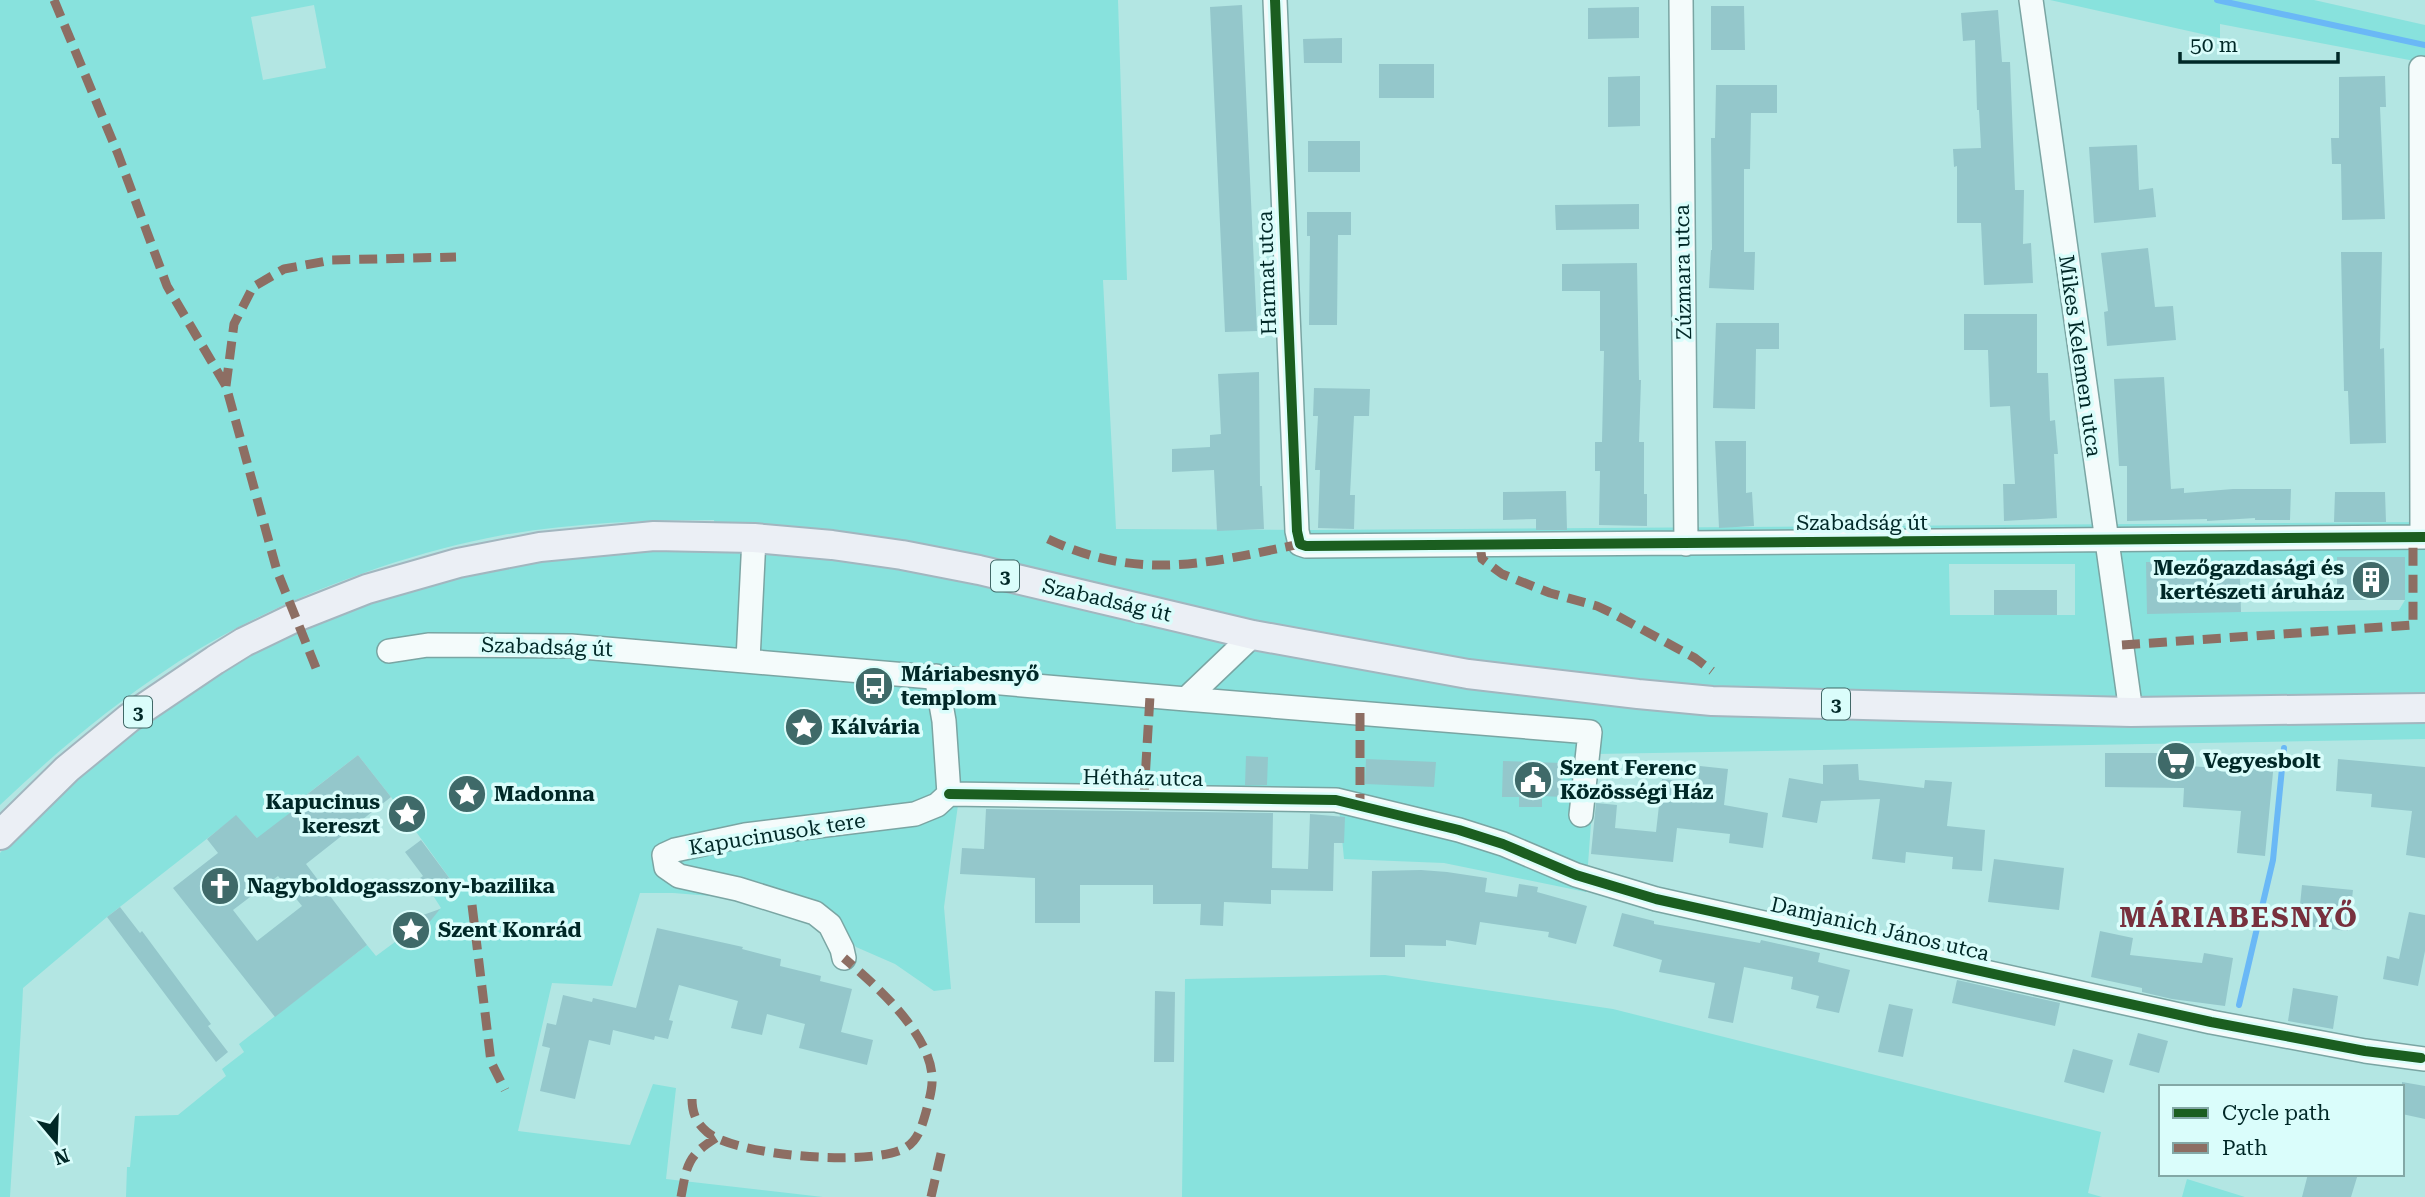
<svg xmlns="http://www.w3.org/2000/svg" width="2425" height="1197" viewBox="0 0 2425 1197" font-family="'Roboto Serif',serif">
	<rect width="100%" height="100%" fill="#b3e6e3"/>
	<!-- green -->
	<path fill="#88e2dd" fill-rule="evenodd" d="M0,0H1118L1127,280H1103L1116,529L1315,530L2425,522V739L1596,754L1586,892L1444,863L1344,859L1339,807L958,805L944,907L951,989L934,991L895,964L856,947L841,930L724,897L673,893H640L612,986L552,983L518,1131L630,1145L653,1084L676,1088L666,1179L823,1197H126L127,1167H130L135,1116L178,1115L226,1076L222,1069L244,1052L239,1044L367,945L376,956L441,908L434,897L453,883L391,797L358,755L293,805L295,809L258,839L236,816L107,917L23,988C20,1058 14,1127 10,1197H0V853C39,807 87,763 135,727C152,715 171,704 189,693C232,665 279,634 327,616C454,569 581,548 716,550L714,520C644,520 572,523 503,535C393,555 262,606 169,668C108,708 53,755 0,805ZM314,5L326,68L263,80L251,17ZM2338,557H2405V600L2399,610L2241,612L2146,562L2337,561ZM1949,564H2075V615H1950Z
		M2050,0H2314L2425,25V63L2220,24V38Z
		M1385,975L1613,1009L2101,1132L2088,1193L2102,1197H1182L1185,979Z
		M2187,1179L2245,1197H2182Z"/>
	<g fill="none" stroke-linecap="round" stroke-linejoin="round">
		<!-- stream -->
		<path stroke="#6ab8f6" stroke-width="6" d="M2217,0L2425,45
			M2239,1005L2273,860L2284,748"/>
	</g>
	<!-- building -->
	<path fill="#94c7cb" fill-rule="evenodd" d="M1242,5L1257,331L1225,332L1210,7Z
		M1711,6H1744L1745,50H1711Z
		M1639,7V38L1588,39V8Z
		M1998,10L2002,62H2010L2015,190H2024L2023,244L2031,243L2033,283L1984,285L1981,223H1957V166L1954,167L1953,149L1981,148L1979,110H1977L1975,40L1963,41L1961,13Z
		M1342,38V63H1304L1303,39Z
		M1379,64H1434V98H1379Z
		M1640,76V126L1608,127V77Z
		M2385,76L2386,107H2380L2385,219L2342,220L2341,164H2332L2331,138H2339V77Z
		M1716,85H1777V113H1751L1750,169H1744V252H1755L1754,290L1709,288L1711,250H1712L1711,138H1715Z
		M1308,141H1360V172H1308Z
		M2137,145L2139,190L2153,188L2156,217L2094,223L2089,147Z
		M1639,204V229L1556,230L1555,205Z
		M1307,212H1351V235H1338L1337,325H1309L1310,236H1307Z
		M2148,248L2155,307L2173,306L2176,340L2107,346L2104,312L2108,311L2101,253Z
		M2341,252H2382L2380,349L2384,348L2386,443L2350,444L2348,391H2344Z
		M1637,263L1639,380H1641L1639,442H1644V494H1647V526L1599,525L1600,471H1595V442H1602L1604,351H1600V291H1562V264Z
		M1964,314H2037V373H2048L2050,421L2055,420L2058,454H2054L2057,518L2004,521L2003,484H2015L2010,406L1990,407L1988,350H1964Z
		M1716,323H1779V349H1756L1755,409L1713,408Z
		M1259,372L1260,486H1262L1264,529L1217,531L1214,470L1172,472V449L1210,447V435L1221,434L1218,374Z
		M2164,377L2171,489L2184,488V493L2233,489H2291L2290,520H2255V518L2207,521V519L2127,521V466H2119L2114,379Z
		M1314,388L1370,389L1369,416H1354L1350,495H1355L1354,529L1318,528L1320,470H1315L1318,416H1313Z
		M1715,441H1746V493L1752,492L1754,526L1719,528Z
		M1566,491L1567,530H1536V519L1503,520V492Z
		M2335,492H2385L2386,522H2334Z
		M2337,557H2405V600H2337Z
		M2146,562H2183V579L2240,578L2241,612L2147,614Z
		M1994,590H2057V615H1994Z
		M2105,753H2162V764L2245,770L2247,759L2274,762L2265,856L2237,853L2241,811L2183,807L2184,788L2105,787Z
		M358,755L391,797L306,864L367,945L275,1017L173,888L218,853L207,839L236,815L257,838L295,809L292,806ZM278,876L302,906L257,941L233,910Z
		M1246,756L1268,757L1267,785H1245Z
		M1366,759L1436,762L1434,787L1365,784Z
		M2338,759L2425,767V858L2406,855L2412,811L2371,807L2372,794L2336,791Z
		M1503,761L1563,763L1562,797L1542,796V807H1519V797H1502Z
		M1858,764L1859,780L1924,788L1925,780L1952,782L1947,826L1985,830L1982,871L1952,869L1953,857L1906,852L1905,863L1872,859L1880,799L1821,801L1817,823L1782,817L1789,778L1823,784V765Z
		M1700,766L1728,769L1724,805L1768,813L1763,848L1729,843L1730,834L1677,828L1673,862L1591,854L1596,803L1617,805L1615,828L1656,832L1662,779L1698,783Z
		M986,809L1273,813L1272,868L1308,869L1310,814L1345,817L1344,843H1334L1333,891L1271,890V904L1224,902L1223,926L1200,925L1201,904H1153V885H1080V923H1035V878L960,874L962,848L984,849Z
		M421,840L453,883L434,897L420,878L423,876L405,852Z
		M1994,859L2064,868L2059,910L1988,902Z
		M1421,870L1447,872L1487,878L1485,892L1517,897L1519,884L1538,887L1537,892L1587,906L1576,944L1548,937L1549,932L1480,922L1476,945L1446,940V946L1405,945V957H1370L1372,871Z
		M2302,885L2353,890L2348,931L2298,925Z
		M120,907L140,933L142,931L211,1024L208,1026L228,1052L216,1062L107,917Z
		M440,909L416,939L401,946L393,935L403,922Z
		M2409,912L2425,915V951L2418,986L2383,979L2387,956L2399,959Z
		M1622,913L1654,921V924L1760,943L1761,940L1820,953L1818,962L1850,970L1839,1013L1816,1008L1819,996L1791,989L1793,977L1744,967L1733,1023L1708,1018L1715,983L1659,972L1662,960L1613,946Z
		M657,928L743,947L742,949L781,959L780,966L821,976L820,981L852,989L841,1032L873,1040L867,1065L799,1048L805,1024L767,1014L762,1035L731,1028L738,1001L679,985L669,1020L673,1021L668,1039L655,1036L654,1040L613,1030L610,1045L589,1040L575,1099L540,1091L550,1048L542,1046L547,1023L556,1025L563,995L592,1002L593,998L636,1008Z
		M2100,931L2133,938L2130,955L2202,963L2204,953L2233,958L2225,1006L2172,999L2142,992V988L2091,977Z
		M1957,980L2060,1003L2055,1026L1952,1003Z
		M2293,988L2338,996L2333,1029L2288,1021Z
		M1155,991L1175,992L1174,1062H1154Z
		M1889,1004L1913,1009L1903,1057L1878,1052Z
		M2138,1033L2168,1041L2159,1073L2129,1065Z
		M2073,1049L2113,1060L2104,1093L2064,1082Z
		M2402,1082L2425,1086V1119L2402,1114Z
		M2308,1174H2358L2351,1197H2302Z"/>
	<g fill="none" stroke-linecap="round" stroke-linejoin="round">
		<!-- minor casing -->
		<g stroke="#7aa5a3" stroke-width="26">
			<path id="minor" d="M1275,0L1297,531L1300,544L1306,546L2425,537
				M1681,0L1686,544
				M2031,0L2131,712
				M2421,68L2422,537
				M389,651L428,645L571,646L1186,699L1590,732L1581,815
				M748,660L754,538
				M936,676L944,721L949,794
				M1186,699L1253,635
				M949,794L1336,800L1459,830L1503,844L1576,875L1656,899L2211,1022L2365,1051L2425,1059
				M844,958L842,949L830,925L815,913L738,889L679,876L666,867L664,855L675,850L745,835L915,814L937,805L949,794"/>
		</g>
		<!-- major casing -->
		<g stroke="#a2b6bf" stroke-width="32">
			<path id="major" d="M0,835L67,769L129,718L215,660L244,642L296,617L367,589L458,563L540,547L654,536L754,538L832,545L902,555L979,570L1253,635L1468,674L1638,694L1712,701L2131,712L2425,708"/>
		</g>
		<!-- minor -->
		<use href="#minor" stroke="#f4fbfb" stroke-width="23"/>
		<!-- major -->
		<use href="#major" stroke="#ebeff5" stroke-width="28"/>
		<!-- quiet -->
		<path stroke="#8d6e63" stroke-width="9" stroke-dasharray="18 9" stroke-linecap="butt" d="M54,0L118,154L167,286L226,386L277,571L316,668
			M226,386L234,324L253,287L284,269L332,260L456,257
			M1048,539C1139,582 1208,563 1300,544
			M1480,546L1482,559L1502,574L1550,593L1597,606L1612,613L1695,658L1712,671
			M2122,645L2413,625V537
			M1360,713V806
			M1144,797L1150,696
			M472,905L491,1062L505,1090
			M692,1099C692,1112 696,1123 707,1132C735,1156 872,1167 905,1148C918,1141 922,1126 926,1112C929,1100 933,1088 932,1075C928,1031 875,985 844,958
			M681,1197C687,1165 687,1156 716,1138
			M931,1197L942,1149"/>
		<!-- cycleway casing -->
		<g stroke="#dafdfb" stroke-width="15">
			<path id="cycleway" d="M1275,0L1297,531L1300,544L1306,546L2425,537
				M949,794L1336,800L1459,830L1503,844L1576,875L1656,899L2211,1022L2365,1051L2421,1058"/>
		</g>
		<!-- cycleway -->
		<use href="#cycleway" stroke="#1b5e20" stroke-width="10"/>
	</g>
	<!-- icons -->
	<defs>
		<g id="building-disc" transform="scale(2.0125)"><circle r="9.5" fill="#3f6a69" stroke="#dafdfb"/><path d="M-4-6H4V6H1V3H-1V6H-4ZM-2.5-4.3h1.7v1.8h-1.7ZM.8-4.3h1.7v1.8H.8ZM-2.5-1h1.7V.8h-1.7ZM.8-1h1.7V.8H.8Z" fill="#fff"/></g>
		<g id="bus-disc" transform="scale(2.0125)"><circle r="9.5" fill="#3f6a69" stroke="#dafdfb"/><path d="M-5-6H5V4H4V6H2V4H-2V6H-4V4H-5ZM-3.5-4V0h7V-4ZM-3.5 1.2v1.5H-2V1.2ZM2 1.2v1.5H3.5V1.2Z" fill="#fff"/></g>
		<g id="sight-disc" transform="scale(2.0125)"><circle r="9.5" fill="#3f6a69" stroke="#dafdfb"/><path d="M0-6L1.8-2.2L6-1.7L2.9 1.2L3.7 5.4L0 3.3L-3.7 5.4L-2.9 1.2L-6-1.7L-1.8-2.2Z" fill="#fff"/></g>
		<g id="supermarket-disc" transform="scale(2.0125)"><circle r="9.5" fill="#3f6a69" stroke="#dafdfb"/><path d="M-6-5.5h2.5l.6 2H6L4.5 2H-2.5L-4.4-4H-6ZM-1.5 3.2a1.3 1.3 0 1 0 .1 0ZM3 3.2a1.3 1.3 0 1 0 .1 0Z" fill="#fff"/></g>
		<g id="civic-disc" transform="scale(2.0125)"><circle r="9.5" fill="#3f6a69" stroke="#dafdfb"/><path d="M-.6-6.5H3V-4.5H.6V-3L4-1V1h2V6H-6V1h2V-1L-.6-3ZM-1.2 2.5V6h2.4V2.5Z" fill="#fff"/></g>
		<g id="church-disc" transform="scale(2.0125)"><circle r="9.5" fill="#3f6a69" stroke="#dafdfb"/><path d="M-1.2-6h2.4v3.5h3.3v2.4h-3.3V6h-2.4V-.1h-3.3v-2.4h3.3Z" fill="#fff"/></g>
	</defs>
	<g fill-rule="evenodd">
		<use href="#building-disc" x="2371" y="580"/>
		<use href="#bus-disc" x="874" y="686"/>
		<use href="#sight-disc" x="804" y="727"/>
		<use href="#supermarket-disc" x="2176" y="761"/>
		<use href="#civic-disc" x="1533" y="780"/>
		<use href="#sight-disc" x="467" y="794"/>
		<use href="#sight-disc" x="407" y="814"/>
		<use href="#church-disc" x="220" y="886"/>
		<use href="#sight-disc" x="411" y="930"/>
	</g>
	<g text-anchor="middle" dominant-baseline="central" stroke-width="7" stroke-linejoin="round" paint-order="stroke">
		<!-- shield labels -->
		<g fill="#dafdfb" stroke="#416867" stroke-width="2">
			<rect x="991" y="560.5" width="28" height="31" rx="5"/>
			<rect x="1822" y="688.5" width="28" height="31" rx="5"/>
			<rect x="124" y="696.5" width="28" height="31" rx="5"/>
		</g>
		<g font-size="19" font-weight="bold" fill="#002827">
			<text x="1005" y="576">3</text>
			<text x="1836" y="704">3</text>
			<text x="138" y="712">3</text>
		</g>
		<!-- street labels -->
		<g font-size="21" fill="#002827" stroke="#dafdfb">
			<text transform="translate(1683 272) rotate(-91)">Zúzmara utca</text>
			<text transform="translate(1267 273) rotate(-92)">Harmat utca</text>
			<text transform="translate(2080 356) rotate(82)">Mikes Kelemen utca</text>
			<text x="1862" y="523">Szabadság út</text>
			<text transform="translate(1107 600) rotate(13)">Szabadság út</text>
			<text transform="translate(547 647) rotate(2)">Szabadság út</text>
			<text transform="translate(1143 778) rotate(1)">Hétház utca</text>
			<text transform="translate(777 834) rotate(-9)">Kapucinusok tere</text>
			<text transform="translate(1880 929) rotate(13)">Damjanich János utca</text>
		</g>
		<!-- poi labels -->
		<g font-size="21" font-weight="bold" fill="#002827" stroke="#dafdfb" text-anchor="start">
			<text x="2344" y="568" text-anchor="end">Mezőgazdasági és<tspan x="2344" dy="24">kertészeti áruház</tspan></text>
			<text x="901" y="674">Máriabesnyő<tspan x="901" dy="24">templom</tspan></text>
			<text x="831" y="727">Kálvária</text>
			<text x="2203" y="761">Vegyesbolt</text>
			<text x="1560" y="768">Szent Ferenc<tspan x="1560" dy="24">Közösségi Ház</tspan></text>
			<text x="494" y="794">Madonna</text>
			<text x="380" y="802" text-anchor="end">Kapucinus<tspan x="380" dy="24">kereszt</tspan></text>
			<text x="247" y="886">Nagyboldogasszony-bazilika</text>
			<text x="438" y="930">Szent Konrád</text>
		</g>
		<!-- district labels -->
		<g font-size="28" font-weight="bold" letter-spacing="2" fill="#78313e" stroke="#dafdfb">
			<text x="2239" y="917">MÁRIABESNYŐ</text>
		</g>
	</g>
	<!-- legend -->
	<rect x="2159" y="1085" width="245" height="91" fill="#dafdfb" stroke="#83a8a6" stroke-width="2"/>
	<rect x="2173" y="1108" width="35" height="10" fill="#1b5e20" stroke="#83a8a6" stroke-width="2"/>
	<text x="2222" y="1120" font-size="21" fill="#002827">Cycle path</text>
	<rect x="2173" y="1143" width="35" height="10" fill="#8d6e63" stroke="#83a8a6" stroke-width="2"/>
	<text x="2222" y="1155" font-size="21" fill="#002827">Path</text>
	<!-- north arrow -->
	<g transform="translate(56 1141) rotate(161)" stroke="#dafdfb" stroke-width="5" paint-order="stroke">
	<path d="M0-5L12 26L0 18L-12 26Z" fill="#002827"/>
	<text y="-10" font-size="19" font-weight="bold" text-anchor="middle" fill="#002827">N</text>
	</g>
	<!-- scale -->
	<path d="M2180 52v10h158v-10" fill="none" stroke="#002827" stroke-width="3.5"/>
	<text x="2190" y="52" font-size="21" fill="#002827" stroke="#dafdfb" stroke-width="5" paint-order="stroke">50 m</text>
</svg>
